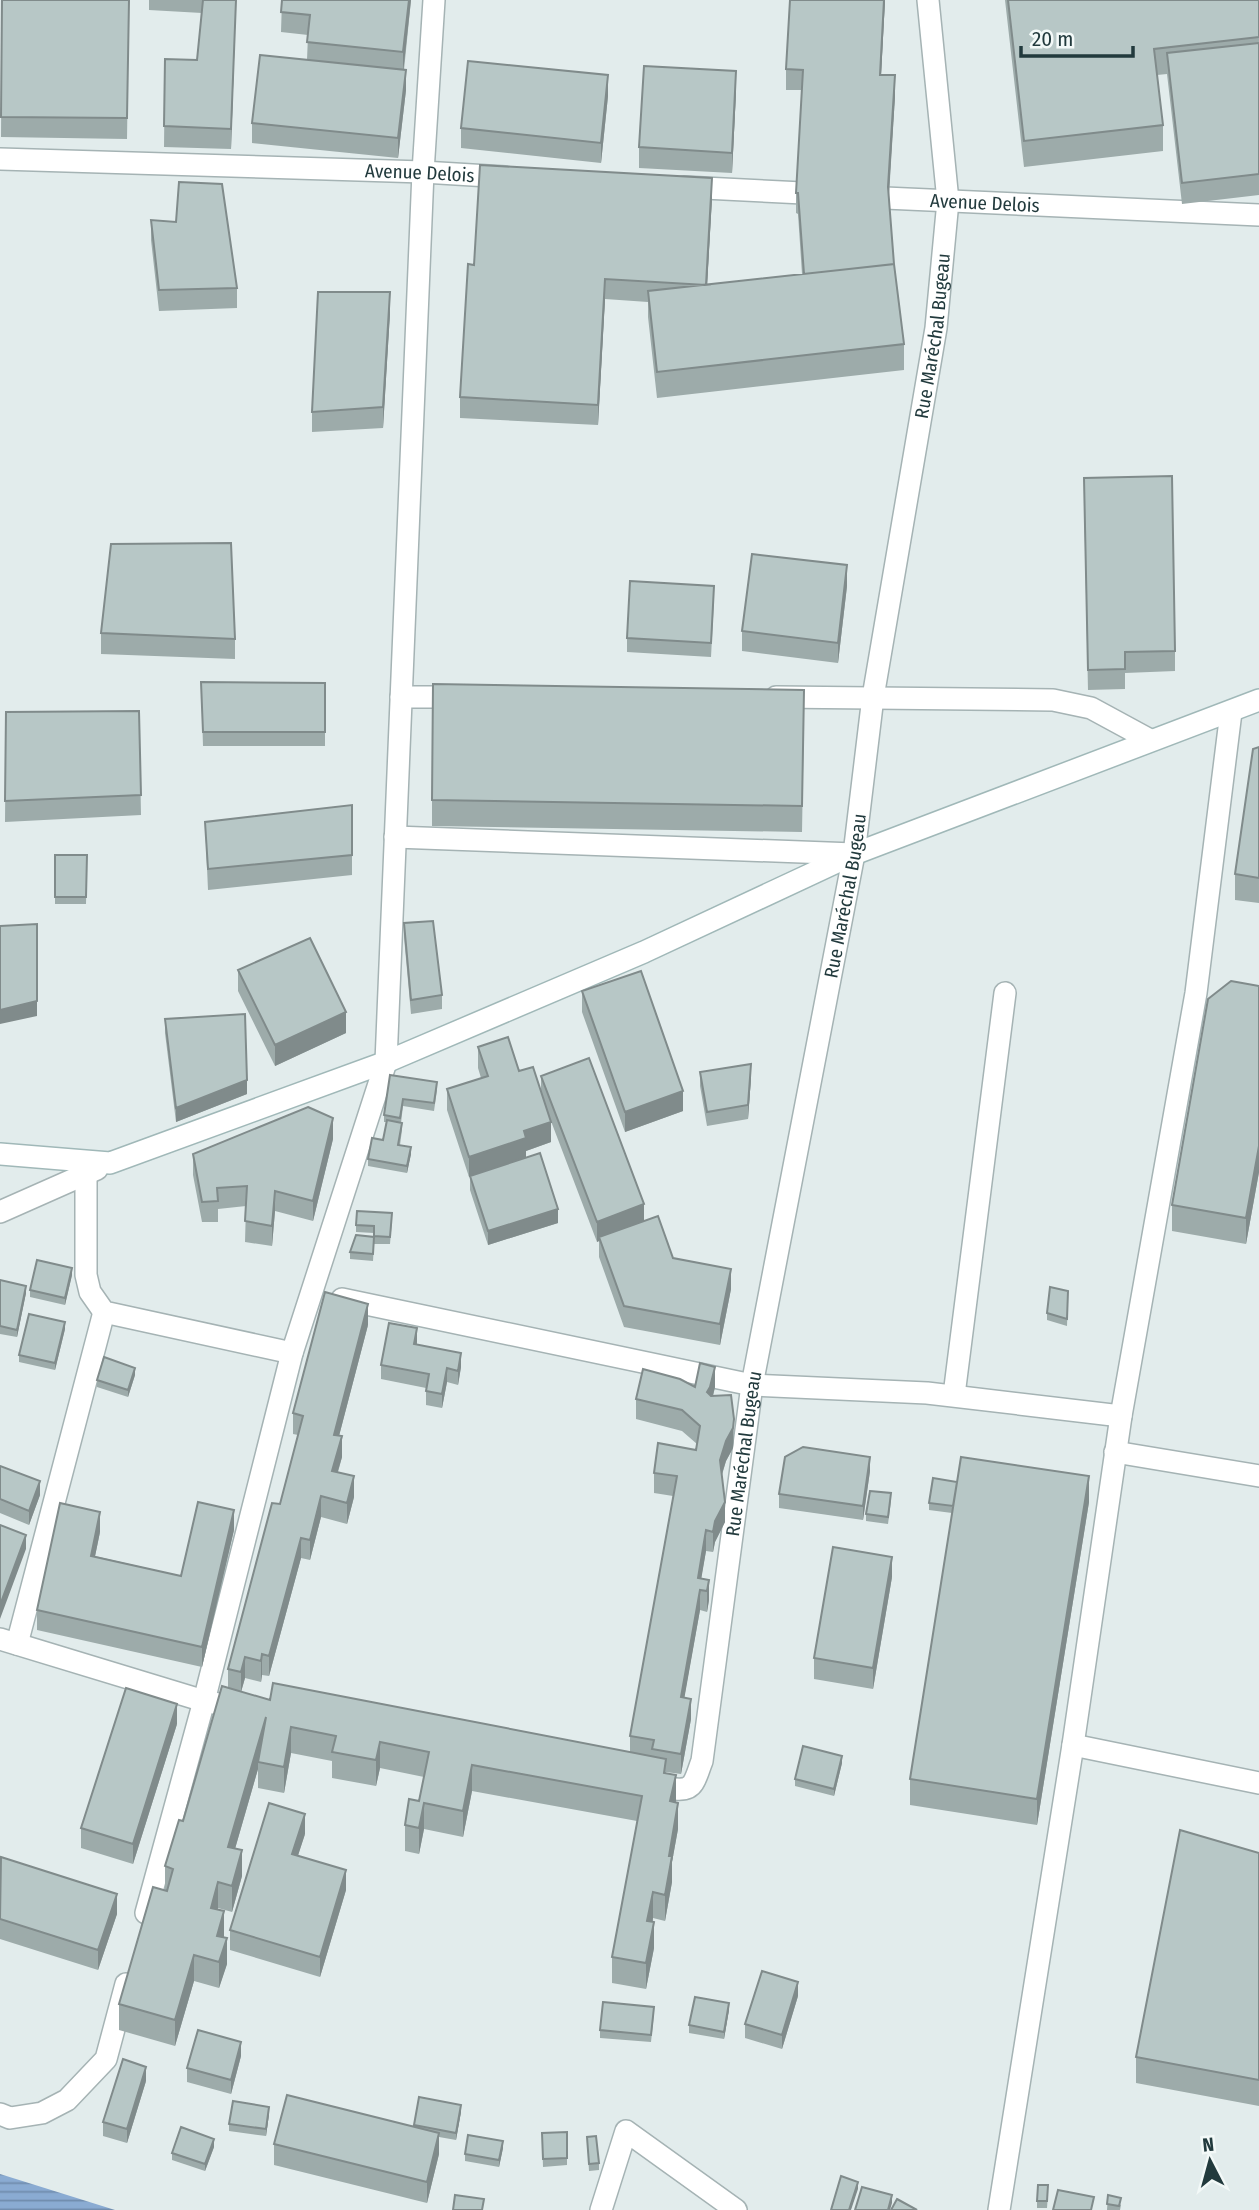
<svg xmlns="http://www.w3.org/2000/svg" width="1259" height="2210" viewBox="0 0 1259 2210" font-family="'Fira Sans Condensed',sans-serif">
	<defs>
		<pattern id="water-rules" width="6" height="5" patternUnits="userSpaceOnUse" patternTransform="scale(1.75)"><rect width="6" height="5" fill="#8aabd2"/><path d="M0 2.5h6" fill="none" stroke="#708cac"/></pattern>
	</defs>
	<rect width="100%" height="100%" fill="#e2ecec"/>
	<!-- water -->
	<path fill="url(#water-rules)" d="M0,2174L115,2210H0Z"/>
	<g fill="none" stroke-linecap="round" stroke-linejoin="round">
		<!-- street casing -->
		<g stroke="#a5b3b4" stroke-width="24">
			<g id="street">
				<path id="s1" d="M0,159L423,172L505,177"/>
				<path d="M684,187L823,194"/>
				<path id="s2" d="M863,197L1259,215"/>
				<path d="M401,697H461"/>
				<path d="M776,697L1053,700L1091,708L1150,740"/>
				<path d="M395,837L854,854"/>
				<path d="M86,1175V1275L90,1292L104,1312L292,1353"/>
				<path d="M0,1212L97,1169"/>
				<path d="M342,1299L752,1385L927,1393L1121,1416"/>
				<path d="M954,1395L1005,993"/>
				<path d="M1115,1452L1259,1476"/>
				<path d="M0,1639L204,1701L243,1709"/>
				<path d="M17,1644L104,1312"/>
				<path d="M1073,1745L1259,1783"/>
				<path id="s3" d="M647,1782C659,1785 685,1796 693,1783C697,1777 699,1768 702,1761L752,1385L854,854L873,697L936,328L948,201L928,0"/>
				<path d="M146,1913L204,1701L292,1353L386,1062L423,172L434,0"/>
				<path d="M0,2114L10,2118L42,2113L67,2100L106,2059L126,1984"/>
				<path d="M601,2210L626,2131L736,2210"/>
				<path d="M999,2210L1073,1745L1121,1416L1196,993L1231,712"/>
			</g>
		</g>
		<!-- secondary casing -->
		<g stroke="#a0b8b8" stroke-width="24">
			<path id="secondary" d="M0,1154L110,1163L386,1062L644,952L854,854L1259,700"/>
		</g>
		<!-- street -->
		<use href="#street" stroke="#fff" stroke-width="21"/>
		<!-- secondary -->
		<use href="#secondary" stroke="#fff" stroke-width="21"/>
	</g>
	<!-- wall -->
	<path fill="#9dabaa" d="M2,0H129L127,139L1,137Z
		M149,0H236L231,149L164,147L165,59L197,60L202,13L149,10Z
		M282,0H411L404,70L406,90L398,158L252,143V123L307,60L308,35L281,32Z
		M790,0H885L881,75L895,96L889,196L894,264L904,344V370L657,398L648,317V302L605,299L598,425L460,418V397L474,265L712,198L707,285L802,274L798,214L796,213V193L802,90H786V69Z
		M1005,0H1259V195L1182,204L1167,74L1157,75L1163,125V151L1024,167Z
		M736,92L732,173L639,168V147Z
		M608,96L601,163L461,148V128Z
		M151,220L237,288V308L159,311L151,240Z
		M390,313L383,428L312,432V412Z
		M1084,498L1175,651V671L1125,673V689L1088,690Z
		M847,586L838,663L742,651V631Z
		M714,600L711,657L627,652V638Z
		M101,633L235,639V659L101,654Z
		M201,682L325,683V746H203Z
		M139,711L141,815L5,822L6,712Z
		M804,716L802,832L432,826V800Z
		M1259,747V903L1235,900V874Z
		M352,805V875L208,890L205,822Z
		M55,855H87L86,904H55Z
		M404,923L442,995V1009L411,1014L404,937Z
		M238,970L346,1033L275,1066L238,991Z
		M1259,986V1172L1246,1244L1172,1231V1205Z
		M582,991L683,1111L625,1132L582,1012Z
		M165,1019L247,1094L176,1122L165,1033Z
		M478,1047L519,1071L541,1094V1076L644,1221L673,1258L731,1289L720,1345L624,1327L599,1257V1241L597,1242L546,1108L551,1142L526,1151V1158L558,1223L488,1245L470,1190V1177H469L447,1110V1089L481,1078L478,1068Z
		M700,1072L751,1078L748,1119L707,1126L700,1086Z
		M390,1075L437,1090L434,1111L403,1106L401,1123L402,1130L400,1145L411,1154L407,1173L368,1166V1159L383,1140L386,1122H384V1115Z
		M333,1139L313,1221L275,1211L272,1246L245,1242L246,1206L218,1209V1222H202L193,1175V1154Z
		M392,1220L390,1244H374L373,1261L350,1259V1252L374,1237V1233L356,1232V1225Z
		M72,1275L65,1305L30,1297V1290Z
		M0,1280L26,1293L17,1337L0,1334Z
		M1068,1291L1067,1326L1047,1320V1313Z
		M368,1325L339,1436L342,1457L338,1472L354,1497L347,1524L321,1517L310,1560L301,1558L269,1676L262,1675L261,1682L245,1678L241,1692L270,1700L630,1752V1736L673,1496L654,1493V1473L696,1450L697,1444L682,1431L636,1419V1399L695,1387H715L713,1396L734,1440L733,1448L726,1461L722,1475L725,1522L715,1542L713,1552L706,1551L701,1578L709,1580V1600L707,1612L700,1610L684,1698L691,1719L681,1774L666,1772L675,1802L678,1829L672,1862V1882L665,1921L653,1918L654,1948L646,1989L612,1983V1957L637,1821L472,1791L463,1837L424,1829L419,1854L405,1851V1825L419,1801L424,1777L380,1768L376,1786L332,1778V1761L291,1753L284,1793L258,1788V1769L235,1849L242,1876L232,1912L218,1908L217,1909L224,1938L227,1964L219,1988L194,1981L175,2046L119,2030V2004L165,1890V1866L183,1821L228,1688V1669L280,1504L298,1435L293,1434V1413Z
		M65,1329L55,1370L19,1362V1355Z
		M417,1342V1345L461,1367L458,1385L447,1382L442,1408L426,1405V1388L381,1379V1365Z
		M135,1375L128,1397L97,1387V1380Z
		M0,1466L40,1495L29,1525L0,1513Z
		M870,1471L863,1520L779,1508V1494Z
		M891,1501L888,1524L866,1521V1514Z
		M1089,1502L1037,1825L910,1805V1779L952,1513L929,1510V1503Z
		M234,1530L202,1667L37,1630V1610L100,1532L95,1556L181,1576Z
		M892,1577L873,1689L814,1679V1658Z
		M177,1724L133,1864L81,1848V1828Z
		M842,1763L834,1796L795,1786V1779Z
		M305,1834L298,1855L346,1890L320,1977L230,1950V1930Z
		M1259,1853V2106L1136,2083V2057Z
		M0,1859L117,1914L98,1970L0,1939Z
		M798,1996L782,2049L745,2038V2024Z
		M729,2010L724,2039L689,2033V2025Z
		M654,2014L651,2042L600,2038V2030Z
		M241,2056L231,2094L187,2082V2068Z
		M146,2081L127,2143L103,2136V2122Z
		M419,2097L461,2112L456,2140L439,2137V2154L427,2203L274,2165V2144L414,2127Z
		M269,2114L266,2136L229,2131V2124Z
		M567,2132V2165L543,2167L542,2133Z
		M587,2137L599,2163V2170L589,2171Z
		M214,2147L205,2171L172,2160V2153Z
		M503,2148L499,2167L465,2161V2154Z
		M1048,2193L1047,2208H1037V2201Z
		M1108,2195L1121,2205L1120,2210H1107Z"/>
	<!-- shaded-wall -->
	<path fill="#808b8b" d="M236,0L231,149V129Z
		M409,0H411L403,73V52Z
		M884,0H885L880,95V75Z
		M406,70V90L398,158V138Z
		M736,71V92L732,173V153Z
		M608,75V96L601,163V143Z
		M895,75V96L888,207V187Z
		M712,178V198L706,305V285Z
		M605,279V299L598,425V405Z
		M390,292V313L383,428V407Z
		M847,565V586L838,663V643Z
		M37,1001V1016L0,1024V1010Z
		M346,1012V1033L275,1066V1045Z
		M751,1064V1078L748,1119V1105Z
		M247,1080V1094L176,1122V1108Z
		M683,1091V1111L625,1132V1112Z
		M333,1118V1139L313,1221V1201Z
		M551,1122V1142L526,1151V1158L469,1177V1157L524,1131Z
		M1259,1146V1172L1246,1244V1218Z
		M411,1147V1154L407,1173V1166Z
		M275,1191V1211L272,1246V1226Z
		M644,1204V1225L599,1237V1241L597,1242V1222Z
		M558,1209V1223L488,1245V1231Z
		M72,1268V1275L65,1305V1298Z
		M731,1269V1289L720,1345V1324Z
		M26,1286V1293L17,1337V1330Z
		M368,1304V1325L334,1455V1435Z
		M65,1322V1329L55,1370V1363Z
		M417,1328V1342L414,1358V1344Z
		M461,1353V1367L458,1385V1371Z
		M715,1367V1387L710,1407L707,1392Z
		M135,1368V1375L128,1397V1390Z
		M447,1368V1382L442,1408V1394Z
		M734,1419L733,1448L726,1461L720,1480V1460L726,1441Z
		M342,1436V1457L332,1491V1471Z
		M870,1457V1471L863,1520V1506Z
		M354,1476V1497L347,1524V1503Z
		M1089,1476V1502L1037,1825V1799Z
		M40,1481V1495L29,1525V1511Z
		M321,1496V1517L310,1560V1540Z
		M725,1502V1522L715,1542L713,1552V1532L715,1521Z
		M234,1510V1530L202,1667V1647Z
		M100,1512V1532L91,1576V1556Z
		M706,1530V1551L698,1598V1578Z
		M26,1535V1549L0,1619V1605Z
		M301,1538V1558L269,1676V1656Z
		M892,1557V1577L873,1689V1668Z
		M709,1580V1600L707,1612V1591Z
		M700,1590V1610L681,1717V1697Z
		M262,1654V1675L261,1682V1661Z
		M245,1657V1678L241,1692V1672Z
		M691,1699V1719L681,1774V1754Z
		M177,1704V1724L133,1864V1844Z
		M266,1717L258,1762V1769L228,1873V1847Z
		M291,1727V1753L284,1793V1767Z
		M380,1742V1768L376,1786V1760Z
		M842,1756V1763L834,1796V1789Z
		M472,1765V1791L463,1837V1811Z
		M676,1775V1801L670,1827V1801Z
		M424,1803V1829L419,1854V1828Z
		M678,1803V1829L672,1862V1882L665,1921V1895L669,1856Z
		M305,1814V1834L292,1874V1854Z
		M242,1850V1876L232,1912V1886Z
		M346,1870V1890L320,1977V1957Z
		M218,1882V1908L211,1934V1908Z
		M653,1892V1918L647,1947V1921Z
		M117,1894V1914L98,1970V1950Z
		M224,1911V1937L217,1936Z
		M654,1922V1948L646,1989V1963Z
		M227,1938V1964L219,1988V1962Z
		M194,1955V1981L175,2046V2020Z
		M798,1982V1996L782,2049V2035Z
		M729,2003V2010L724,2039V2032Z
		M241,2042V2056L231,2094V2080Z
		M146,2067V2081L127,2143V2129Z
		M461,2105V2112L456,2140V2133Z
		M269,2107V2114L266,2136V2129Z
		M439,2133V2154L427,2203V2182Z
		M214,2139V2147L205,2171V2164Z
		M503,2141V2148L499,2167V2160Z
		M858,2182V2189L851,2210H849Z
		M892,2195V2203L890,2210H888Z"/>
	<!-- building -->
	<path fill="#b7c7c6" stroke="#808b8b" stroke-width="2" d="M2,0H129L127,118L1,117Z
		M203,0H236L231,129L164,126L165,59L197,60Z
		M282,0H409L403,52L307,42L310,15L281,12Z
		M790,0H884L880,75H895L888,187L894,264L804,274L798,193H796L803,70L786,69Z
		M1008,0H1259V37L1154,49L1163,125L1024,141Z
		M1259,43V174L1182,183L1167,53Z
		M260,55L406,70L398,138L252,123Z
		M468,61L608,75L601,143L461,128Z
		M644,66L736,71L732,153L639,147Z
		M480,165L712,178L706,285L605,279L598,405L460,397L468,264L474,265Z
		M179,182L222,184L237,288L159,290L151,220L176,222Z
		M894,264L904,344L657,372L648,291Z
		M318,292H390L383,407L312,412Z
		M1172,476L1175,651L1125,652V669L1088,670L1084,478Z
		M231,543L235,639L101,633L111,544Z
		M752,554L847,565L838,643L742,631Z
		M630,581L714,586L711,643L627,638Z
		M201,682L325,683V732H203Z
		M433,684L804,690L802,806L432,800Z
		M139,711L141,795L5,801L6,712Z
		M1259,747V878L1235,874L1253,749Z
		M352,805V855L208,869L205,822Z
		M55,855H87L86,897H55Z
		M433,921L442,995L411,1000L404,923Z
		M37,924V1001L0,1010V926Z
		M310,938L346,1012L275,1045L238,970Z
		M641,971L683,1091L625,1112L582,991Z
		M1231,981L1259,986V1146L1246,1218L1172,1205L1208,999Z
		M245,1014L247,1080L176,1108L165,1019Z
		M508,1037L519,1071L533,1067L551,1122L524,1131L526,1138L469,1157L447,1089L488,1076L478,1047Z
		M589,1058L644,1204L597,1222L541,1076Z
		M751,1064L748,1105L707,1112L700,1072Z
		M390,1075L437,1082L434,1103L403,1099L400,1118L384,1115Z
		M308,1107L333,1118L313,1201L275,1191L272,1226L245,1221L247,1186L217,1188L218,1201L202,1202L193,1154Z
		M387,1120L402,1123L398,1145L411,1147L407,1166L368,1159L372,1138L383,1140Z
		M540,1153L558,1209L488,1231L470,1176Z
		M357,1211L392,1213L390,1237L374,1236V1226L356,1225Z
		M658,1216L673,1258L731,1269L720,1324L624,1306L599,1237Z
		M356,1235L374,1237L373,1254L350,1252Z
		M37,1260L72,1268L65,1298L30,1290Z
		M0,1280L26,1286L17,1330L0,1326Z
		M1050,1287L1068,1291L1067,1319L1047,1313Z
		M325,1292L368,1304L334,1435L342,1436L332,1471L354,1476L347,1503L321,1496L310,1540L301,1538L269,1656L262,1654L261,1661L245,1657L241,1672L228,1669L272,1503L280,1504L303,1416L293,1413Z
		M29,1314L65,1322L55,1363L19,1355Z
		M389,1323L417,1328L414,1344L461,1353L458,1371L447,1368L442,1394L426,1391L429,1374L381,1365Z
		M104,1357L135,1368L128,1390L97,1380Z
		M700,1363L715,1367L710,1387L707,1392L711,1396L731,1395L734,1419L733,1428L726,1441L720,1460L725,1502L715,1521L713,1532L706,1530L698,1578L709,1580L707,1591L700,1590L681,1697L691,1699L681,1754L652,1749L654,1740L630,1736L677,1476L654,1473L658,1443L696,1450L700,1426L682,1410L636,1399L643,1369L680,1379L695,1387Z
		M803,1447L870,1457L863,1506L779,1494L785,1457Z
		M961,1457L1089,1476L1037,1799L910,1779Z
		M0,1466L40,1481L29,1511L0,1499Z
		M933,1478L957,1482L953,1506L929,1503Z
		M870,1491L891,1493L888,1517L866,1514Z
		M198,1502L234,1510L202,1647L37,1610L60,1503L100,1512L91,1556L181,1576Z
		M0,1525L26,1535L0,1605Z
		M833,1547L892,1557L873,1668L814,1658Z
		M273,1683L666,1759L664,1773L676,1775L670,1801L678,1803L669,1856H672L665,1895L653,1892L647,1921L654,1922L646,1963L612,1957L642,1796L472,1765L463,1811L424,1803L419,1828L405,1825L409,1799L419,1801L429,1752L380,1742L376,1760L332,1752L336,1736L291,1727L284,1767L258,1762L266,1717L228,1847L242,1850L232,1886L218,1882L211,1908L224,1911L217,1936L227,1938L219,1962L194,1955L175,2020L119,2004L153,1887L167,1891L173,1869L165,1866L179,1820L183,1821L222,1686L270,1700Z
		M126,1688L177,1704L133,1844L81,1828Z
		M803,1746L842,1756L834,1789L795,1779Z
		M269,1803L305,1814L292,1854L346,1870L320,1957L230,1930Z
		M1180,1830L1259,1853V2080L1136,2057Z
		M1,1857L117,1894L98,1950L0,1919Z
		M762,1971L798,1982L782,2035L745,2024Z
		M695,1997L729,2003L724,2032L689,2025Z
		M603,2002L654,2007L651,2035L600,2030Z
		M198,2030L241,2042L231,2080L187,2068Z
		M123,2059L146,2067L127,2129L103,2122Z
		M287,2095L439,2133L427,2182L274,2144Z
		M419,2097L461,2105L456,2133L414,2125Z
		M233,2101L269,2107L266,2129L229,2124Z
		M181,2127L214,2139L205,2164L172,2153Z
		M567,2132V2158L543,2159L542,2133Z
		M468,2135L503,2141L499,2160L465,2154Z
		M596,2136L599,2163L589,2164L587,2137Z
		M841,2176L858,2182L849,2210H831Z
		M1038,2185H1048L1047,2201H1037Z
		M862,2187L892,2195L888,2210H855Z
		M1058,2190L1094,2197L1091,2210H1053Z
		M455,2195L484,2199L482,2210H453Z
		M1108,2195L1121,2198L1119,2206L1107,2204Z
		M897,2199L917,2210H891Z"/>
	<g text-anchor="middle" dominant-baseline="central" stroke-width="7" stroke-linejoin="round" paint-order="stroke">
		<!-- street labels -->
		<g font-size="19" fill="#223a3d" stroke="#f3f9f8">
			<text stroke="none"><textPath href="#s1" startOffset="420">Avenue Delois</textPath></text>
			<text stroke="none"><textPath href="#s2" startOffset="122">Avenue Delois</textPath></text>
			<text stroke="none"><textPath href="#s3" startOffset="1517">Rue Maréchal Bugeau</textPath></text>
			<text stroke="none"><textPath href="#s3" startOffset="950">Rue Maréchal Bugeau</textPath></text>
			<text stroke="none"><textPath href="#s3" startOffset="383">Rue Maréchal Bugeau</textPath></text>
		</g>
	</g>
	<!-- north arrow -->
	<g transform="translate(1210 2161) rotate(354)" stroke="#f3f9f8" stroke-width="5" paint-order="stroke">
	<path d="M0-5L12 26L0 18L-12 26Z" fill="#223a3d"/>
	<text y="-10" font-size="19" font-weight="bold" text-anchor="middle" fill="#223a3d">N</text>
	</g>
	<!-- scale -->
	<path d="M1021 46v10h112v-10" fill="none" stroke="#223a3d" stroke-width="3.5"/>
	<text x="1032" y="46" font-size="21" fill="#223a3d" stroke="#f3f9f8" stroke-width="5" paint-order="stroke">20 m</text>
</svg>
